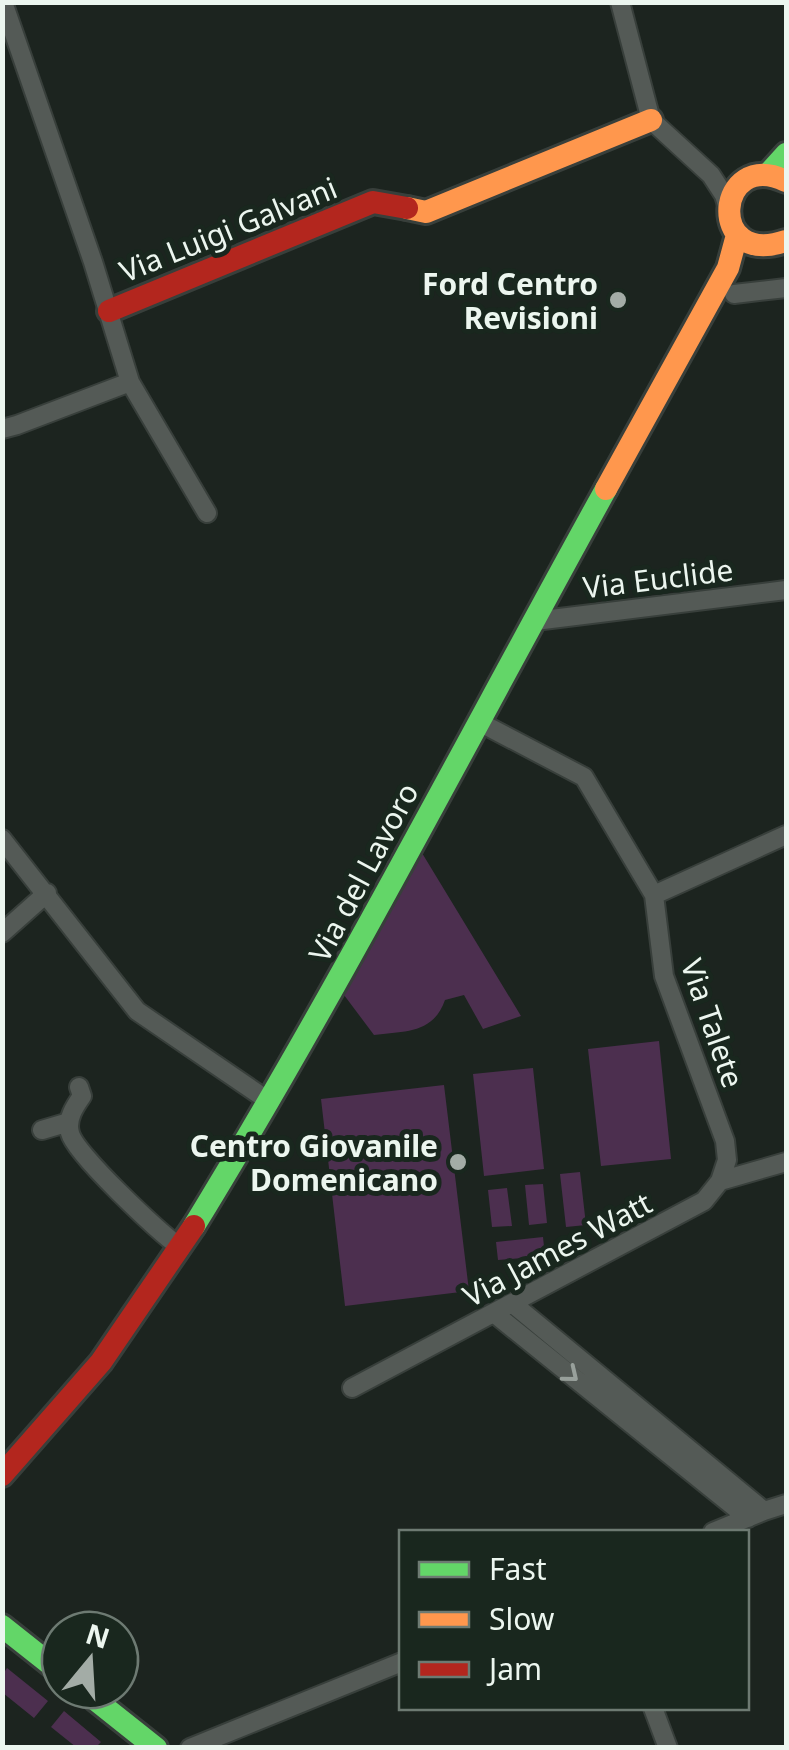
<svg xmlns="http://www.w3.org/2000/svg" width="789" height="1750" viewBox="0 0 789 1750" font-family="'Noto Sans',sans-serif">
	<rect width="100%" height="100%" fill="#1c241f"/>
	<!-- green -->
	<path fill="#4c2f4f" d="M422,853L521,1016L483,1029L464,995L445,1000C433,1034 405,1031 374,1035L344,995Z
		M659,1041L671,1159L601,1166L588,1049Z
		M533,1068L544,1169L484,1176L473,1074Z
		M444,1085L469,1291L345,1306L321,1099Z
		M580,1172L586,1225L566,1227L560,1174Z
		M543,1184L547,1223L529,1225L525,1185Z
		M507,1188L512,1226L492,1227L488,1190Z
		M543,1237L545,1256L498,1260L496,1242Z
		M7,1668L48,1701L34,1718L3,1693V1674Z
		M64,1711L101,1742L96,1747H76L51,1727Z"/>
	<g fill="none" stroke-linecap="round" stroke-linejoin="round">
		<!-- street casing -->
		<g stroke="#383f3b" stroke-width="22">
			<path id="street" d="M3,2L93,262L130,382L207,513
				M620,2L651,120L711,175L724,195L728,208
				M734,294L786,288
				M2,429L17,425L130,382
				M535,621L786,590
				M479,722L584,777L654,895L664,976L725,1141L727,1160L720,1181
				M2,839L137,1011L270,1102
				M654,895L786,835
				M2,933L47,893
				M79,1087L82,1096C75,1106 66,1119 70,1133C75,1154 160,1233 181,1248
				M42,1130L69,1122
				M513,1304L764,1511
				M495,1314L748,1518
				M352,1388L704,1201L720,1181L786,1162
				M713,1532L764,1511L786,1504
				M653,1708L668,1748
				M190,1748L402,1662"/>
		</g>
		<!-- fast casing -->
		<g stroke="#383f3b" stroke-width="28">
			<path id="fast" d="M768,174L786,154
				M194,1226C341,986 470,735 606,489
				M2,1626L60,1672
				M83,1690L156,1748"/>
		</g>
		<!-- slow casing -->
		<g stroke="#383f3b" stroke-width="28">
			<path id="slow" d="M786,181C716,147 705,269 786,241
				M407,208L426,212L651,120
				M606,489L728,268L737,235"/>
		</g>
		<!-- jam casing -->
		<g stroke="#383f3b" stroke-width="28">
			<path id="jam" d="M109,311L373,202L407,208
				M2,1475L101,1362L194,1226"/>
		</g>
		<!-- street -->
		<use href="#street" stroke="#545a56" stroke-width="18"/>
		<!-- fast -->
		<use href="#fast" stroke="#63d668" stroke-width="22"/>
		<!-- slow -->
		<use href="#slow" stroke="#ff974d" stroke-width="22"/>
		<!-- jam -->
		<use href="#jam" stroke="#b3261e" stroke-width="22"/>
	</g>
	<!-- one-way arrows -->
	<defs><path id="oneway-chevron" d="M-2-3.5L2.5 0L-2 3.5" fill="none" stroke-width="1.6" stroke-linecap="round" stroke-linejoin="round" transform="scale(2.5)"/></defs>
	<use stroke="#98a09b" href="#oneway-chevron" transform="translate(571 1375) rotate(39)"/>
	<!-- markers -->
	<g fill="#a3aca6" stroke="#19271e" stroke-width="4">
		<circle cx="618" cy="300" r="10"/>
		<circle cx="458" cy="1162" r="10"/>
	</g>
	<g text-anchor="middle" dominant-baseline="central" stroke-width="10" stroke-linejoin="round" paint-order="stroke">
		<!-- street labels -->
		<g font-size="30" fill="#ecf6ef" stroke="#19271e">
			<text transform="translate(228 229) rotate(-22)">Via Luigi Galvani</text>
			<text transform="translate(658 578) rotate(-7)">Via Euclide</text>
			<text transform="translate(363 872) rotate(-62)">Via del Lavoro</text>
			<text transform="translate(713 1023) rotate(71)">Via Talete</text>
			<text transform="translate(557 1249) rotate(-28)">Via James Watt</text>
		</g>
		<!-- poi labels -->
		<g font-size="30" font-weight="bold" fill="#ecf6ef" stroke="#19271e" text-anchor="end">
			<text x="598" y="283">Ford Centro<tspan x="598" dy="34">Revisioni</tspan></text>
			<text x="438" y="1145">Centro Giovanile<tspan x="438" dy="34">Domenicano</tspan></text>
		</g>
	</g>
	<!-- border -->
	<rect width="789" height="1750" fill="none" stroke="#ecf6ef" stroke-width="10"/>
	<!-- legend -->
	<rect x="399" y="1530" width="350" height="180" fill="#19271e" stroke="#6d7a72" stroke-width="2.5"/>
	<rect x="419" y="1562" width="50" height="15" fill="#63d668" stroke="#6d7a72" stroke-width="2.5"/>
	<text x="489" y="1580" font-size="30" fill="#ecf6ef">Fast</text>
	<rect x="419" y="1612" width="50" height="15" fill="#ff974d" stroke="#6d7a72" stroke-width="2.5"/>
	<text x="489" y="1630" font-size="30" fill="#ecf6ef">Slow</text>
	<rect x="419" y="1662" width="50" height="15" fill="#b3261e" stroke="#6d7a72" stroke-width="2.5"/>
	<text x="489" y="1680" font-size="30" fill="#ecf6ef">Jam</text>
	<!-- north arrow -->
	<g transform="translate(90 1660) rotate(18)"><circle r="48" fill="#19271e" stroke="#6d7a72" stroke-width="2.5"/>
	<path d="M0-8L18 38L0 25L-18 38Z" fill="#a3aca6"/>
	<text y="-15" font-size="28" font-weight="bold" text-anchor="middle" fill="#ecf6ef">N</text>
	</g>
</svg>
